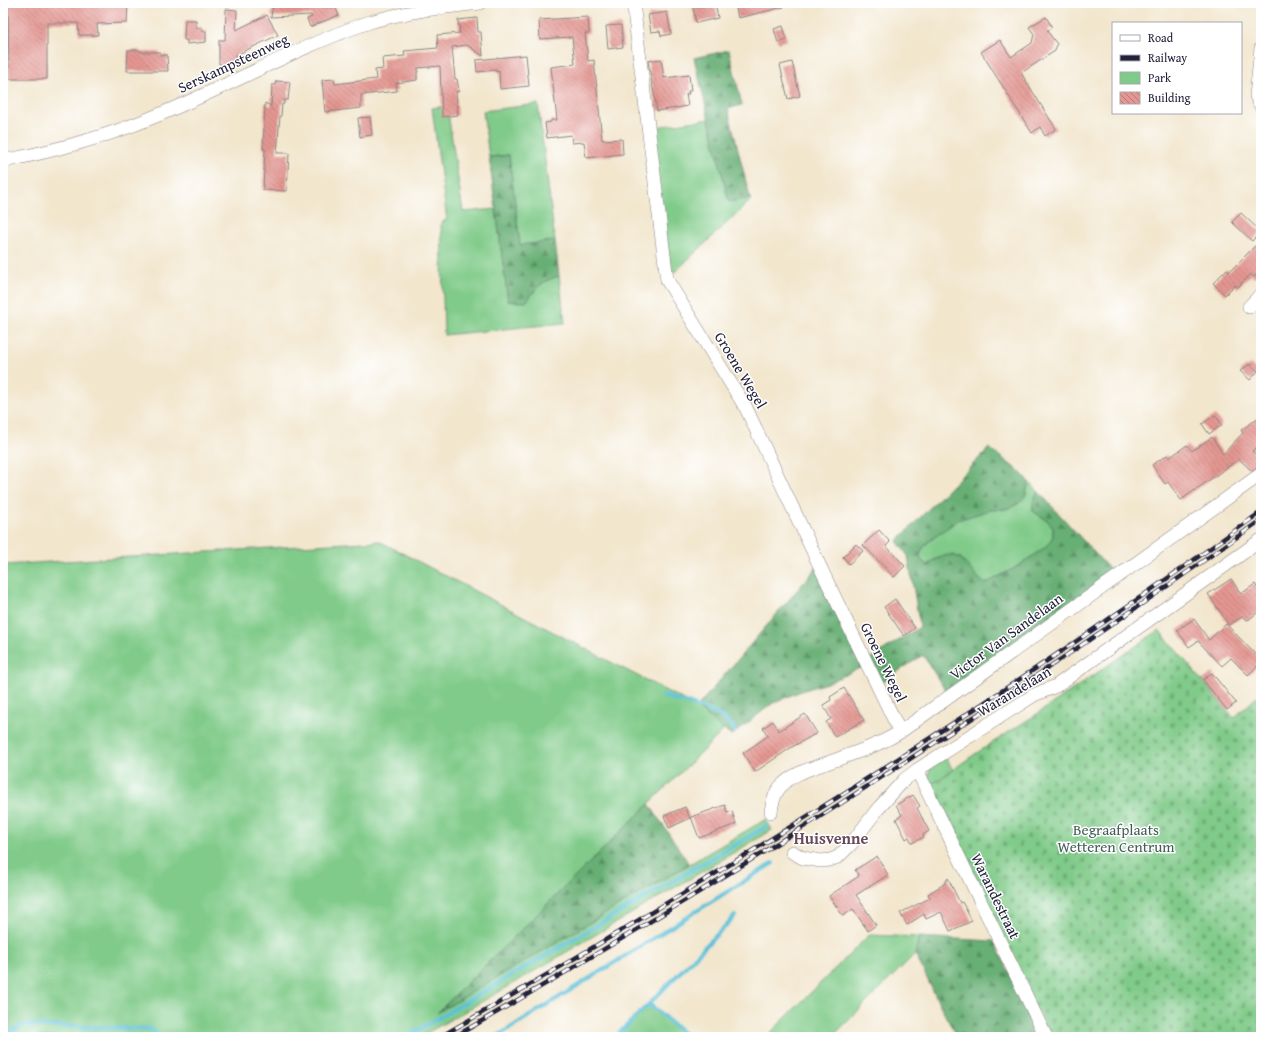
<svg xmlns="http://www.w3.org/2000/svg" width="1264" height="1040" viewBox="0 0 1264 1040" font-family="'Gentium Book Plus',serif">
	<defs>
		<pattern id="forest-firs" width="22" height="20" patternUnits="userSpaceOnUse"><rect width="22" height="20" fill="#68af75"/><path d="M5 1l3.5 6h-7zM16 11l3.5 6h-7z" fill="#558e61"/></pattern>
		<pattern id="cemetery-stones" width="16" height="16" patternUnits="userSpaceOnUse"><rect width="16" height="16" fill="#80cb89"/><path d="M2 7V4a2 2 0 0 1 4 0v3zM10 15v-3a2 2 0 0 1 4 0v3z" fill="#6eae77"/></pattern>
		<pattern id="building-back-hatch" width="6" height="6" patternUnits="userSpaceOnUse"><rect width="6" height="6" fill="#e49691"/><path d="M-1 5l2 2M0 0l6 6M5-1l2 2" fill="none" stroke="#b87a78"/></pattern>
	</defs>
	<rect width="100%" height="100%" fill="#fff"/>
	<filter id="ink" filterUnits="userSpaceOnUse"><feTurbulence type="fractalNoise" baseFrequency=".025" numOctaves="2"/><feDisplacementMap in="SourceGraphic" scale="8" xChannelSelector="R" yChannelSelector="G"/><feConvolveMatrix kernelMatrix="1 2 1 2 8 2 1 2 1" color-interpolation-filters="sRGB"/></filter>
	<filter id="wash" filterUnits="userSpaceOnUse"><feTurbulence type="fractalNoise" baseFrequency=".012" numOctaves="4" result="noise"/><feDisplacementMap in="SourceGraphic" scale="16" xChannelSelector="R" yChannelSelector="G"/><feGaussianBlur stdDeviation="0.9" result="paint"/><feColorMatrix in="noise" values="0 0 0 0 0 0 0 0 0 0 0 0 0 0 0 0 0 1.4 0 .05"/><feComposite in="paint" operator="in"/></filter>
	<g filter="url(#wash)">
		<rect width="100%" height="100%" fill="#f2e6cd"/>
		<!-- green -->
		<path fill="#80cb89" stroke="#517662" d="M538,104L555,241L520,245L509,155L489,157L483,111Z
			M447,106L463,212L496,209L508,301L526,302C538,286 540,282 559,276L565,323L444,335L441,222L447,220L432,108Z
			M709,119L729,202L750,198L751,200L676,271L669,273L650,128Z
			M1029,482L1038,491L1033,502V511L1048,521L1053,527V536L1047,546L1018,566L985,584L972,572L960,557L935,559L927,565L920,559L921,551L927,543L959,519L990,510L1006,509L1025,497Z
			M379,541L697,707L724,730L438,1012L766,819L772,830L511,985L420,1037H3V565Z
			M945,756L953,770L931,785C924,770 933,764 945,756Z
			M869,935L919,937L915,954L832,1037H766Z
			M649,1004H650L688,1037H615Z"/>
		<!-- forest -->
		<path fill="url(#forest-firs)" stroke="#456858" d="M729,50L742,105L728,109L750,198L729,202L694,58Z
			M509,155L520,245L555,241L559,276C540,282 538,286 526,302L508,301L489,157Z
			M989,448L1020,472L1029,482L1025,497L1018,504L1006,509L990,510L958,520L927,543L921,551L920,559L927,565C961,541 962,565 985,584L1018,566L1047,546L1053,536V527L1048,521L1033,511V502L1038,491L1112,572L947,693L923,655L879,684L869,659L920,627L908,556L897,541Z
			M817,567L864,666L830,682L801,691L773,703L732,735L724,730L697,707Z
			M649,804L689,864L437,1013Z
			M919,937L994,941L1041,1037H958L947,1019L915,954Z"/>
		<!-- cemetery -->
		<path fill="url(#cemetery-stones)" stroke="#517662" d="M1159,630L1234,718L1261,693V1037H1049L931,785L975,754L1043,710Z"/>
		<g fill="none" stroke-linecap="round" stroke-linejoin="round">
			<!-- stream -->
			<path stroke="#5cc1d9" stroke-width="4" d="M663,696C683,703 726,710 735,731
				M649,1004L735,916
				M3,1035L24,1025L151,1029L160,1037
				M406,1037L767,826
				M496,1037L773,863
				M615,1037L649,1004L688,1037"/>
		</g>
		<g id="blocks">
			<!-- building -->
			<path fill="url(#building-back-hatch)" d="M8,3H128L127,23L97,24L98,35H79L78,23H47V79H9Z
				M273,3H324L327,8L331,6L332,8L335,7L339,15L310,27L307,19L312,17L311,15L271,17Z
				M715,3L718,18L696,23L693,8Z
				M735,3H783L784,7L738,18Z
				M226,9L237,10L236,30L267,15L278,35L236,55V64H219V40H225Z
				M667,12L671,34L661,36L660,31L651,32L648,15Z
				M588,17L589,33H585L588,61L594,60L602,140L622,139L623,154L586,158L584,142L572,143L571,135L547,138L545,123L551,122V120H557L551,67L575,64L572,37L540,39L539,20Z
				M1046,17L1052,27L1047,31L1057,44L1055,51L1021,73L1056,129L1045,136L1040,127L1032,133L981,52L1000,40L1011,57L1032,43L1034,34L1029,27Z
				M477,18L478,32H481L483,56L467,45L452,47L455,79H457L459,91L456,92L458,115L442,117L440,66L418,68V72H417V80L396,83L397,91L361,95V108L325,112L322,80L334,79L335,84L376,79L375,70L383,69L382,58L405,56L404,51L438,48L437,35L460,33L458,20Z
				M185,20H196V28H202V31H206V42L187,44V40H184Z
				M621,25L623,47L608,49L606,26Z
				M783,26L787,40L778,43L774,29Z
				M128,50H140V52H160V55H167L168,71H127Z
				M526,55L529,86L500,89L499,71L496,72V70L477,72L476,60Z
				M661,59L664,78L689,75L691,91H688L689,94H686L688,106L657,111L648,61Z
				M792,62L800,96L788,99L780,65Z
				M276,81L290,82L288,100H284V104H282L281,116H280L277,153H289L287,191L263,190L265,149H263L265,103L271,106L272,85H275Z
				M370,117L372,135L360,137L358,118Z
				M1241,213L1261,232L1252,241L1232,222Z
				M1256,245L1261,250V271L1254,277L1251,274L1237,288L1235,285L1225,295L1213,283L1227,269L1229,272Z
				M1250,364L1258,371L1250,380L1240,371Z
				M1215,415L1222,425L1209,434L1202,424Z
				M1261,416V444L1252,451L1261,460V463L1252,471L1239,459L1181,500L1168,482L1165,484L1152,465L1167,455L1169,458L1187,445L1192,451L1212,437L1223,454L1243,433L1241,430Z
				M879,530L890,542L886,546L905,566L894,577L863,545Z
				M856,544L863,551L849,564L843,557Z
				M1231,579L1241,594L1255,584L1261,593V610L1248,620L1242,617L1229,625L1208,594Z
				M895,599L915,628L904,636L884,607Z
				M1194,619L1209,640L1226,624L1261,660V663L1248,675L1231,658L1222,666L1198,641L1189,647L1177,630Z
				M1212,673L1236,703L1227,710L1203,680Z
				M844,688L864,720L835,737L826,722L831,719L823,705L831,700L830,697Z
				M805,714L817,733L792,747L755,772L743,753L768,736L763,728L773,721L779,731Z
				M913,795L920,806L917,808L929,831L923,835L924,837L912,843L909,837L906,839L896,819L902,815L896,805Z
				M725,805L727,813L732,811L736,824L699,838L691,817Z
				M685,807L690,818L669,828L664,816Z
				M877,856L888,875L856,895L876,925L868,931L853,909L843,916L829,896L859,876L855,870Z
				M948,878L960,903L962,902L972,921L950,931L941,912L926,919L924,914L907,925L900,913L930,898L928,894L944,884Z"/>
		</g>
	</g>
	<g filter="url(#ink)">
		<use href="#blocks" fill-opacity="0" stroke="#8a8484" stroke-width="1"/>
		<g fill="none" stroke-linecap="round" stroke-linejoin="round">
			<!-- minor casing -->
			<g stroke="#8a8484" stroke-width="14">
				<path id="minor" d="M633,3L667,280L746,408L823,573L900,732
					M1261,48L1256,96L1261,106
					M3,161C54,151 103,138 151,118C224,89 292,49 367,23C401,12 444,7 480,3
					M1249,307L1261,294
					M917,770L1046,1037
					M771,812C772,803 774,794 780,787C794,771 820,766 838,759C860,751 881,744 900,732L1261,474
					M792,852L803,858L821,861L830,860L838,857L851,844L877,810L904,780L917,770L1034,695L1056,686L1261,540"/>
			</g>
			<!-- minor -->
			<use href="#minor" stroke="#fff" stroke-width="13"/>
			<!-- rail casing -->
			<g stroke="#22223b" stroke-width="4.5">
				<path id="rail" d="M440,1037C721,875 998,702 1261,512
					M454,1037C731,878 1001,706 1261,520"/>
			</g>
			<!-- rail -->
			<use href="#rail" stroke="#fff" stroke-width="3" stroke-dasharray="9" stroke-linecap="butt"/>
		</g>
	</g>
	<g text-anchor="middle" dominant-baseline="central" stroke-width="3" stroke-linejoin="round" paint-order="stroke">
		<!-- street labels -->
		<g font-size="15" fill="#22223b" stroke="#fff">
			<text transform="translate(233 63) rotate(-25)">Serskampsteenweg</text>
			<text transform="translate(741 370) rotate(59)">Groene Wegel</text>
			<text transform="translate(1006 636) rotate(-36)">Victor Van Sandelaan</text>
			<text transform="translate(884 662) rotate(64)">Groene Wegel</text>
			<text transform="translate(1014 691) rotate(-31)">Warandelaan</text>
			<text transform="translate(996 896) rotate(64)">Warandestraat</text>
		</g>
		<!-- park labels -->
		<g font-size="15" fill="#435d56" stroke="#fff">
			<text x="1116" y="829">Begraafplaats<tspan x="1116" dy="17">Wetteren Centrum</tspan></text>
		</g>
		<!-- neighbourhood labels -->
		<g font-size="16" font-weight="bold" fill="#664b59" stroke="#fff">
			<text x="831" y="838">Huisvenne</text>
		</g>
	</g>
	<!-- margin -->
	<rect width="1264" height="1040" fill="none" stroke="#fff" stroke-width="16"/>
	<!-- legend -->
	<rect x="1112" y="22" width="130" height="92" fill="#ffffff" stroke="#a7a7b1"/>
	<rect x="1120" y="35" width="20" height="6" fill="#ffffff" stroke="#a7a7b1"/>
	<text x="1148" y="42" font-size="12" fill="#22223b">Road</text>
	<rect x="1120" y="55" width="20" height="6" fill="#22223b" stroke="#a7a7b1"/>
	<text x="1148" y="62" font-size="12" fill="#22223b">Railway</text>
	<rect x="1120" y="72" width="20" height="12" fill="#80cb89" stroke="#a7a7b1"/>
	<text x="1148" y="82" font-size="12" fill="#22223b">Park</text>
	<rect x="1120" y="92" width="20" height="12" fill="url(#building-back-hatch)" stroke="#a7a7b1"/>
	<text x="1148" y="102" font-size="12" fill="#22223b">Building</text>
</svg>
